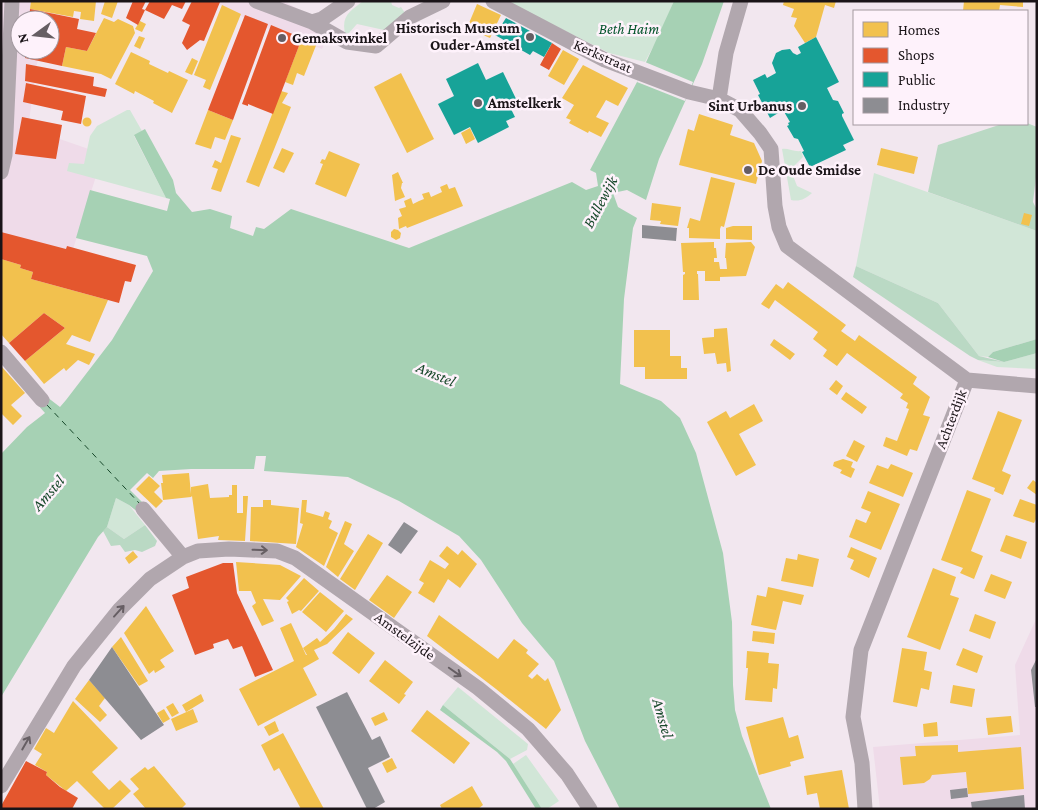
<svg xmlns="http://www.w3.org/2000/svg" width="1038" height="810" viewBox="0 0 1038 810" font-family="'Crimson Pro',serif">
	<rect width="100%" height="100%" fill="#f2e7ef"/>
	<!-- built -->
	<path fill="#efdbe9" d="M1,1H46L43,20H20V50H39L28,128L103,154L63,281L1,256Z
		M213,1H283L332,26L322,49L252,22Z
		M1037,617V809H880L873,747L1020,735L1015,665Z"/>
	<!-- green -->
	<path fill="#d1e6d7" d="M363,1H391L392,5L399,8L401,7L407,16L384,30L357,24L348,34L345,33C341,15 351,11 363,1Z
		M506,1H674L661,32L645,62L609,53Z
		M127,110H130L142,131L134,136L166,198L67,171L69,163L84,164L90,136L97,126Z
		M782,149C788,148 794,152 801,151L803,157L795,165L792,173L797,186L812,193C805,199 800,202 791,200Z
		M874,173L1037,231V339L993,352L988,357L979,356L938,303L856,266Z
		M1037,353V369L997,367L978,360L1004,362Z
		M116,498L129,505L145,525L124,539L107,527Z
		M458,687L528,744L527,750L510,759L443,705Z
		M526,755L559,801L547,809H542L513,764Z"/>
	<!-- forest -->
	<path fill="#bad9c4" d="M1027,123L1037,127V169L1033,202L1037,210V231L928,192L938,145L1002,124Z
		M856,266L938,303L979,356L1004,362L978,360L970,356L853,277Z
		M145,525L157,541L155,546L142,552L135,550L125,552L120,545L111,546L103,531L107,527L124,539Z"/>
	<!-- water -->
	<path fill="#a6d1b4" d="M674,1H724L702,64L659,159L646,200L627,190L613,193L618,207L637,218L633,228L624,299L620,384L661,401L680,418L696,453L723,553L732,622L733,685L735,710L742,736L771,809H620L585,741L554,661L522,623L481,560L459,536L399,501L348,477L264,471L266,456H256L254,469H191L159,471L153,478L147,473L130,490L146,506L139,513L129,505L116,498L107,527L98,537L1,697V454L27,427L45,413L37,404L47,397L60,407L66,400L112,340L153,271L147,256L76,238L90,190L167,211L170,199L166,198L134,135L145,129L173,180L176,193L192,212L210,209L232,216L230,228L253,236L256,227L264,229L291,209L409,248L572,182L586,190L598,186L596,173L590,170L637,82Z
		M1037,339V353L1004,362L988,357L993,352Z
		M443,705L510,759L542,809H536L506,761L497,752L440,710Z"/>
	<!-- pier -->
	<path fill="#f2e7ef" d="M645,62L693,82L685,101L637,82Z"/>
	<!-- homes -->
	<path fill="#f2c14e" d="M31,1H96L94,21L80,19L81,12L74,11L73,17L30,9Z
		M105,1H118L112,18L101,14Z
		M784,1H836L834,8L825,5L816,37L805,43L794,26L797,18L791,17L794,9L783,5Z
		M964,1H1023V7L1000,5L999,11H963Z
		M477,4L501,15L490,38L467,28Z
		M222,5L241,14L210,90L203,87L206,80L194,75Z
		M104,18L114,22L118,19L133,26L135,33L111,79L101,74L62,66L66,47L87,51Z
		M140,21L146,24L142,32L135,29Z
		M139,36L145,38L140,49L134,46Z
		M302,38L317,43L304,76L297,73L293,85L285,82Z
		M563,50L579,59L564,85L548,76Z
		M131,52L150,61L149,64L168,73L169,71L188,80L172,113L153,103L154,101L135,91L134,94L115,84Z
		M192,58L198,61L192,75L185,72Z
		M583,65L628,88L618,106L606,100L596,117L609,123L601,137L589,131L588,133L569,123L571,120L566,118L574,105L562,98Z
		M401,73L434,139L407,153L374,87Z
		M281,91L288,93L282,103L291,107L259,187L246,182Z
		M208,110L233,120L225,140L215,137L211,149L195,144Z
		M699,114L733,125L730,135L754,143L762,161L756,184L679,165L688,129L694,131Z
		M82.5 122a4.5 4.5 0 1 1 9 0a4.5 4.5 0 1 1-9 0Z
		M470,128L475,139L466,144L461,133Z
		M231,135L241,138L221,192L211,189L218,169L212,167L215,160L221,163Z
		M282,148L294,153L284,173L273,168Z
		M881,148L918,157L914,174L877,165Z
		M329,151L360,164L346,197L315,184L323,164L320,163L322,159L325,160Z
		M398,172L403,183H402L401,188L405,197L395,201L392,175Z
		M711,177L735,183L724,227L721,226L720,229V239L689,238V228H687L690,218L700,221Z
		M447,184L449,189L455,187L463,206L407,228L406,226L399,229L398,218L402,216L399,209L406,207L404,201L411,198L413,204L419,201L424,199L422,194L429,192L431,197L442,192L440,187Z
		M652,203L681,207L678,226L660,224L661,221L650,220Z
		M1024,213L1032,215L1029,226L1021,224Z
		M733,226H752V240L726,239V228Z
		M394,229L398,230L401,233L400,238L396,240L391,237V232Z
		M714,242V248H716L717,258H714V262H719L720,269H727L726,258H725L726,243L751,242L755,247L746,276L720,277V281H705V271H697V274H698L699,300H683V275L685,274V272H683L681,243Z
		M1,259L21,265L20,268L33,272L31,279L108,300L90,342L72,335L66,344L95,354L89,365L78,360L66,371L64,368L44,384L25,361L65,328L44,313L9,343L1,334Z
		M788,282L846,325L841,331L855,341L859,335L917,377L913,384L930,397L923,415L930,417L917,451L910,449L907,456L883,446L886,437L897,441L909,409L906,408L908,403L900,398L903,394L847,353L837,366L823,356L827,350L813,339L818,332L775,300L769,309L761,304L776,284L783,289Z
		M727,328L731,371L727,372L726,363L717,364L715,353L704,354L702,338L714,337V329Z
		M634,330H670V356H681V368H687V379H645V367H634Z
		M774,339L795,354L790,360L770,345Z
		M1,366L25,393L11,405L22,416L13,425L1,413Z
		M836,380L843,386L837,395L829,389Z
		M846,392L867,407L862,414L841,399Z
		M754,404L763,421L739,434L756,465L736,476L707,422L726,411L730,418Z
		M998,411L1022,420L1002,471L1011,475L1003,495L994,491L995,488L972,479Z
		M854,440L865,446L857,462L846,456Z
		M843,459L853,462L851,467L855,469L851,478L840,473L842,470L833,466L834,462Z
		M891,464L913,473L903,497L869,483L877,465L888,469Z
		M189,473L191,494V487L208,484L210,498L229,497V495H232V485H237V513H243V496H248L245,541L218,540L219,536L198,539L192,496L191,497L163,500L161,483H163L162,475Z
		M149,476L160,486L154,492L163,501L156,508L136,489Z
		M1033,480L1037,483V495L1027,488Z
		M967,490L991,499L971,551L983,556L974,579L960,573L963,568L941,560Z
		M868,491L900,504L881,550L849,537L856,519L866,523L871,512L861,508Z
		M1020,499L1037,505V517L1034,523L1013,516Z
		M263,500H271V505L299,508L296,544L250,541L251,507H263Z
		M302,500H307L306,512L323,517L325,511L330,513L328,519L332,521L329,528L338,533L324,566L296,547L303,524L300,523Z
		M345,521L352,524L344,544L354,551L338,577L326,567Z
		M368,534L383,543L355,590L340,579Z
		M1006,535L1027,542L1021,559L1000,551Z
		M447,546L458,555L462,550L477,564L460,588L448,579L434,603L418,593L424,583L419,580L430,560L445,569L449,564L439,556Z
		M851,547L877,558L869,578L850,569L854,560L847,557Z
		M133,551L138,557L129,564L125,558Z
		M798,554L819,559L813,587L781,581L786,558L797,560Z
		M236,562L280,565L301,576L280,600L263,599L274,621L262,626L252,606L256,603L251,591H239Z
		M933,568L956,577L950,595L959,598L940,650L907,637Z
		M991,574L1012,582L1005,599L984,591Z
		M387,575L412,592L394,618L369,600Z
		M304,578L319,591L301,611L299,610L292,614L287,602L289,601L286,598Z
		M768,587L804,595L801,605L783,601L776,630L751,625L757,595L766,597Z
		M320,592L344,611L326,632L302,612Z
		M146,606L174,651L160,660L165,667L155,673L154,670L149,674L124,633Z
		M346,614L353,619L327,644L314,650L319,659L303,668L317,695L258,726L239,689L294,661L280,628L291,623L306,655H307L303,648L317,638L320,642L334,629Z
		M975,614L996,622L990,639L969,631Z
		M439,615L498,659L514,639L528,650L526,653L539,664L528,676L532,679L537,674L545,681L548,678L561,710L546,729L496,689L427,636Z
		M753,631L775,633L774,644L752,641Z
		M348,632L375,653L359,674L332,653Z
		M121,637L148,681L139,686L112,647Z
		M902,648L927,652L924,670L932,672L929,690L921,688L917,707L893,702Z
		M963,648L983,656L977,673L956,665Z
		M747,651L769,653L768,663L779,664L777,689L773,688L772,702L745,700L748,668H746Z
		M385,660L413,682L404,694L406,695L399,704L369,681Z
		M89,680L105,698L99,706L107,715L100,722L75,699Z
		M953,685L975,689L972,707L950,703Z
		M201,694L204,701L186,712L182,705Z
		M73,701L118,748L92,772L109,790L120,780L131,791L112,809H105L77,781L66,791L46,775L47,772L35,765L42,754L34,749L46,728L54,733Z
		M173,703L179,713L172,717L166,707Z
		M164,709L170,719L163,723L157,713Z
		M193,709L198,722L176,731L171,719Z
		M427,710L470,743L454,764L411,731Z
		M384,712L388,720L375,726L371,718Z
		M1011,716L1013,732L988,735L986,718Z
		M783,717L789,738L798,735L804,758L790,762L791,766L759,775L746,727Z
		M275,721L279,731L269,736L264,727Z
		M937,722L938,736L924,737L923,724Z
		M283,733L324,809H301L279,768L274,771L261,745Z
		M958,745V752L1021,747L1024,789L968,794L966,772L932,775L930,779L924,783L903,785L900,757L916,756L915,746Z
		M392,758L397,768L387,773L382,763Z
		M154,766L186,804L181,809H146L133,794L139,789L130,779L145,767L148,770Z
		M842,770L849,809H820L817,793L807,795L804,776Z
		M472,786L483,805L478,809H442L440,805Z"/>
	<!-- shops -->
	<path fill="#e4572e" d="M133,1H146L142,9L145,10L150,1H186L182,9L172,5L164,19L145,10L138,25L126,18Z
		M192,1L220,2L204,41L200,40L187,50L182,43L190,25L182,21Z
		M30,9L79,19L77,29L96,33L87,51L66,47L62,66L25,58L26,50H50V20H29Z
		M245,15L268,24L233,120L208,110Z
		M271,25L302,38L273,114L248,104V106L242,104Z
		M552,43L561,49L549,70L540,65Z
		M26,64L94,77L93,86L107,89L105,97L25,81Z
		M26,83L86,96L81,124L61,120L63,111L23,102Z
		M22,117L62,125L56,159L15,154Z
		M1,232L66,249L67,246L136,265L131,282L125,281L119,303L31,279L33,272L20,268L21,265L1,259Z
		M44,313L65,328L25,361L9,343Z
		M223,563H233L237,593L273,670L255,677L242,646L233,649L228,639L213,644L214,648L195,655L172,595L189,588L186,577Z
		M26,761L47,772L46,775L60,787L78,798L72,809H1V806Z"/>
	<!-- public -->
	<path fill="#17a398" d="M506,18L552,43L544,57L533,51L530,55L495,35Z
		M816,37L839,82L827,88L833,100L838,101L844,113L842,114V116L854,140L843,145L846,150L810,167L802,152L804,151L798,139L794,138L787,126L789,125L788,123L790,122L783,110L770,118L758,95L760,94L753,80L765,74L767,78L776,73L772,63L776,53L782,50L790,49L793,53L797,55L801,53L798,47Z
		M478,63L486,80L503,72L518,103L510,107L515,117L506,121L509,127L478,143L470,127L454,135L438,104L454,96L446,79Z"/>
	<!-- industry -->
	<path fill="#8d8d92" d="M642,225L677,228L676,241L642,238Z
		M404,522L418,531L401,554L388,545Z
		M112,647L164,725L141,740L89,680Z
		M1037,658V707H1035L1031,670Z
		M347,692L372,740L380,736L390,757L368,768L385,802L373,809H367L316,707Z
		M967,788L968,797L951,799L950,790Z
		M1024,795L1025,809H972L971,802Z"/>
	<g fill="none" stroke-linecap="round" stroke-linejoin="round">
		<!-- ferry -->
		<path stroke="#18492b" stroke-width="1" stroke-dasharray="6 5" stroke-linecap="butt" d="M47,405L140,504"/>
		<!-- street -->
		<path stroke="#b1a7ae" stroke-width="15" d="M256,1L312,22L322,19L348,1
			M493,1L605,60L689,92L719,99L740,110L760,133L771,149L775,206L779,227L787,246L967,380
			M312,22L347,42L376,46L410,17L443,1
			M719,99L726,53L741,1
			M1,172L5,155L12,1
			M1,352L42,400
			M967,380L1037,386
			M143,509L183,557
			M1,786L74,666L120,609L150,579L183,557L198,551L229,549L277,551L295,558L478,688L528,729L567,774L590,809
			M865,809L862,763L853,717L861,650L967,380"/>
	</g>
	<!-- one-way arrows -->
	<defs><path id="oneway-shaft" d="M-6 0H5M1.5-3L5.5 0L1.5 3" fill="none" stroke-width="1.6" stroke-linecap="round" stroke-linejoin="round" transform="scale(1.25)"/></defs>
	<g stroke="#665e63">
		<use href="#oneway-shaft" transform="translate(260 550) rotate(2)"/>
		<use href="#oneway-shaft" transform="translate(119 611) rotate(-48)"/>
		<use href="#oneway-shaft" transform="translate(455 672) rotate(35)"/>
		<use href="#oneway-shaft" transform="translate(26 743) rotate(-60)"/>
	</g>
	<!-- markers -->
	<g fill="#665e63" stroke="#fef2fb" stroke-width="2">
		<circle cx="530" cy="37" r="5"/>
		<circle cx="282" cy="38" r="5"/>
		<circle cx="478" cy="103" r="5"/>
		<circle cx="802" cy="106" r="5"/>
		<circle cx="748" cy="170" r="5"/>
	</g>
	<g text-anchor="middle" dominant-baseline="central" stroke-width="5" stroke-linejoin="round" paint-order="stroke">
		<!-- poi labels -->
		<g font-size="15" font-weight="bold" fill="#1a1418" stroke="#fef2fb" text-anchor="start">
			<text x="520" y="28" text-anchor="end">Historisch Museum<tspan x="520" dy="17">Ouder-Amstel</tspan></text>
			<text x="292" y="38">Gemakswinkel</text>
			<text x="488" y="103">Amstelkerk</text>
			<text x="792" y="106" text-anchor="end">Sint Urbanus</text>
			<text x="758" y="170">De Oude Smidse</text>
		</g>
		<!-- park labels -->
		<g font-size="15" font-style="italic" fill="#04552c" stroke="#fef2fb">
			<text x="629" y="29">Beth Haim</text>
		</g>
		<!-- street labels -->
		<g font-size="15" fill="#1a1418" stroke="#fef2fb">
			<text transform="translate(603 56) rotate(24)">Kerkstraat</text>
			<text transform="translate(951 419) rotate(-69)">Achterdijk</text>
			<text transform="translate(405 636) rotate(36)">Amstelzijde</text>
		</g>
		<!-- water labels -->
		<g font-size="16" font-style="italic" fill="#18492b" stroke="#fef2fb">
			<text transform="translate(600 202) rotate(-62)">Bullewijk</text>
			<text transform="translate(436 374) rotate(23)">Amstel</text>
			<text transform="translate(48 493) rotate(-49)">Amstel</text>
			<text transform="translate(663 718) rotate(74)">Amstel</text>
		</g>
	</g>
	<!-- border -->
	<rect width="1038" height="810" fill="none" stroke="#1a1418" stroke-width="5"/>
	<!-- legend -->
	<rect x="853" y="10" width="175" height="115" fill="#fef2fb" stroke="#a399a0"/>
	<rect x="863" y="22" width="25" height="15" fill="#f2c14e" stroke="#a399a0"/>
	<text x="898" y="35" font-size="15" fill="#1a1418">Homes</text>
	<rect x="863" y="48" width="25" height="15" fill="#e4572e" stroke="#a399a0"/>
	<text x="898" y="60" font-size="15" fill="#1a1418">Shops</text>
	<rect x="863" y="72" width="25" height="15" fill="#17a398" stroke="#a399a0"/>
	<text x="898" y="85" font-size="15" fill="#1a1418">Public</text>
	<rect x="863" y="98" width="25" height="15" fill="#8d8d92" stroke="#a399a0"/>
	<text x="898" y="110" font-size="15" fill="#1a1418">Industry</text>
	<!-- north arrow -->
	<g transform="translate(35 35) rotate(255)"><circle r="24" fill="#fef2fb" stroke="#a399a0"/>
	<path d="M0-4L9 19L0 12L-9 19Z" fill="#665e63"/>
	<text y="-8" font-size="14" font-weight="bold" text-anchor="middle" fill="#1a1418">N</text>
	</g>
</svg>
